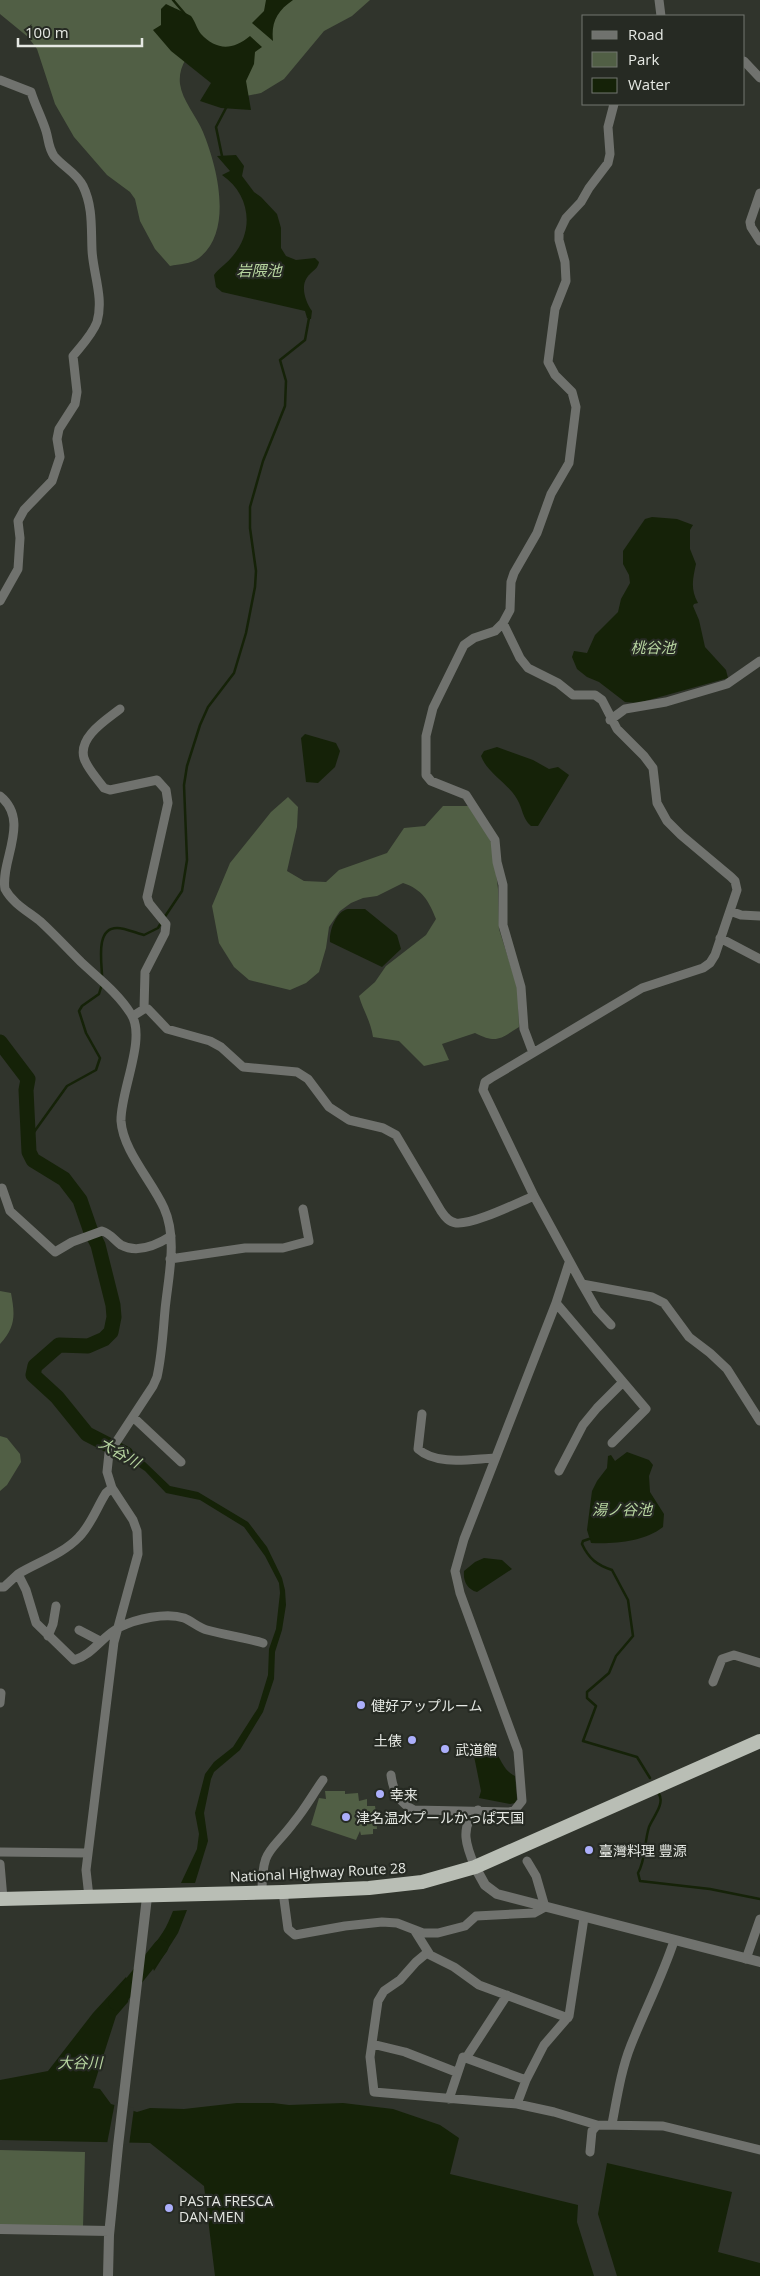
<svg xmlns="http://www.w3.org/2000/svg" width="760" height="2276" viewBox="0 0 760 2276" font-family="'Open Sans','Noto Sans JP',sans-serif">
	<rect width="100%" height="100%" fill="#30342c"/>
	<!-- green -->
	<path fill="#515f45" d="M0,0H370L352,16L324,31L284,79L261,93L241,97L186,59C181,67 179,75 180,84C182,100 197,117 203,132C217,166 234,231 199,258C191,264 179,264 170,266L155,249L140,221L135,199L130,192L107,175L74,137L55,104L37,49L28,37L0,14Z
		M288,797L298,807L297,827L287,871L304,881L326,882L339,870L387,853L404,828L425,826L443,806H468L478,816L493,846L498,889L499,929L518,989L519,1027C500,1039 497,1044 475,1033L442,1044L449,1060L424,1066L399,1041L373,1037C371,1022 363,1010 359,996L375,982L386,966L426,935L436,919C429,901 422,889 403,883L377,896L363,898L351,903L340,911L329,927L326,948L319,972L306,983L290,990L249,980L234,967L219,943L212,906L230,863L271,812Z
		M0,1291L11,1293C15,1315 16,1326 0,1344Z
		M0,1436L7,1438L20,1454L21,1462L7,1485L0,1491Z
		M325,1791H345V1794L358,1793L359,1801L367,1799V1806H375L376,1813H379V1820H376L377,1829H373V1834L361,1835L360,1831L356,1840L311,1825L319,1798L326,1799Z
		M0,2150L85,2152L83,2227L0,2225Z"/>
	<!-- water -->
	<path fill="#152208" d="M266,0H293C277,11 271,22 273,41L252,23L264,11Z
		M166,4C170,6 188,14 191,16C195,21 197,29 201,34C216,50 232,51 250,36L262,47L255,52L254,64L246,81L251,110L221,108L200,101L211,83L171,51L153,30L161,25V9Z
		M236,155L244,166L242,176L254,192L261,197L277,214L281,228V248L286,256L296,260L315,258L319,262C318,268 314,270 310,274C299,284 305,301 312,311L311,319L307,318L305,311L222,292L216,287L214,275C219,268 226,264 231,258C255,232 251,195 222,175L230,171L217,156Z
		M652,517L677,519L693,525L690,530V549L696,564C693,578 690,589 698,603L694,604L693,606L699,620L705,647L726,670L728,678L638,703L625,702L599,682L587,677L577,669L572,657L574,651L587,653L595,635L618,612L621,599L630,583L629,575L623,564V551L645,519Z
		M305,734L336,743L340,751L335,767L318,783L306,782L301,738Z
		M497,747L533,760L549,769L558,767L569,775L538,826H531C522,818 523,809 517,799C508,783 487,773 481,756L484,751Z
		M348,909H365L397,935L401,949L382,967L330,942C329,931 336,911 348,909Z
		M117,1445L145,1462L170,1486L198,1492L248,1522L267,1547L282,1578L285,1590L286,1605L282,1630L275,1652L274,1679L263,1712L240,1750L214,1772L211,1779L204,1813L208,1841L195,1883H181L197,1849L199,1834L195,1813L205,1774L214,1762L233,1747L258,1708L268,1675L269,1649L276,1629L280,1593L279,1583L265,1556L244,1527L200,1500L166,1493L145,1471L115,1451Z
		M627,1452L649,1460L653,1465L649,1476L650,1492L664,1514L663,1527C644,1542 614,1544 591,1543L587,1530L592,1491L597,1481L607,1468L608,1456L611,1455L615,1461Z
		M484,1558L502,1560L512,1569L477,1592C467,1589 463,1581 464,1571L475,1562Z
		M482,1742C500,1746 499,1769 515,1776L517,1799L515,1803L510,1804L479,1798L481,1791L473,1751L474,1746Z
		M187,1910L178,1933L154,1971C146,1950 152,1949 163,1932C167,1926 170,1918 173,1911Z
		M126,1977L130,1988L128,2002L116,2016L93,2088L100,2089L111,2104L137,2112L150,2108L184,2109L237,2103H273L289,2105L343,2103L393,2109L440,2125L459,2138L450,2174L578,2205L577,2222L594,2276H215L204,2186L150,2143L0,2140V2080L48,2071L93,2013Z
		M607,2163L732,2192L718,2252L760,2263V2276H617L598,2214Z"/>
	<!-- pier -->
	<path fill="#30342c" d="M115,2102L134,2108L129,2145L107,2144Z"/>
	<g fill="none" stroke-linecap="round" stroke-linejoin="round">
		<!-- stream -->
		<path stroke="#152208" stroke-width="2.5" d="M173,0L185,14
			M222,156L216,127L227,106
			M164,918L182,891L187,860L184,785L187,766L200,725L208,707L234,673L246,633L255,587L256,571L250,528V507L263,461L285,406L286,381L280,360L305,340L309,318
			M102,976C102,963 95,928 117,928C125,928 136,933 144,935L158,928L161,923
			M29,1139L67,1086L96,1070L100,1058L86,1033L79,1011L82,1006L99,994L102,984
			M589,1539L583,1541L582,1544C589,1559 597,1565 612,1570L628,1600L633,1636L616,1656L609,1673L587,1692V1698L596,1706L583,1741L637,1757L650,1778
			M659,1794C665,1804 653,1817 649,1827C644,1843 646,1859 638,1873L640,1881L710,1889L760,1899"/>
		<!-- river -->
		<path stroke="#152208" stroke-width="15" d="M0,1042L28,1079L26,1090L29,1152L33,1160L64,1179L80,1200L90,1229L98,1245L113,1305L114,1317L111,1332L104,1339L88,1346L59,1345L35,1366L33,1375L57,1397L87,1434L126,1454
			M116,2003L161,1947"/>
		<!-- minor -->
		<path stroke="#70726e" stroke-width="9" d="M659,0L661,16
			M744,61L760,78
			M0,80L31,92C35,105 42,118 46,131C49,141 48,147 54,156C63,167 77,173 83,186C93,207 91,227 92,250C93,273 104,298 97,322C92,335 82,345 73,356L77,392L75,404L59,429L57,439L60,457L52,481L24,510L18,521L20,538L18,569L0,601
			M760,193L750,222L751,227L760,241
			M503,623L520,658L528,668L558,683L573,695H595L602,700L617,729L644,756L653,768L657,803L667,821L681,835L731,877L735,881L737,890L715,955L710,963L703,968L642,988L491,1078L485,1082L483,1090L534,1196L582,1284L652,1297L664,1303L689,1337L710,1353L727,1369L760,1421
			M120,709C106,720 78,737 84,758C87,768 98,780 104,788L110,790L157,780L166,790L168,803L147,897L149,903L166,924L165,933L145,972L144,1009
			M610,720L625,709L666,702L727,684L760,661
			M0,796C31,821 0,861 5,889C13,904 29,912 41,922C55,935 68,949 81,962C99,979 118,993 131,1014C147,1038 120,1092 121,1121C123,1151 152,1181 164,1208C178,1239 168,1278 165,1310C163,1332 162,1355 157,1377L153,1386L109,1453L107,1472L112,1488L133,1520L137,1531L138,1554L114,1642L86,1870L89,1897
			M730,911L741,915L760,916
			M720,938L760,959
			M133,1016L144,1009H148L167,1029L210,1041L221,1047L243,1067L297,1072L308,1079L329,1107L349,1120L383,1128L396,1135L441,1211C445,1217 449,1222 456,1223C473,1225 517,1203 534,1196
			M533,1053L524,1029L521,987L503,925V885L497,862L495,840L466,795L431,781L426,775V736L433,708L464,645L474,638L495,631L503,623L510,610L511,582L514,573L537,533L551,494L569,463L576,407L572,392L555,375L548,362L555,309L566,281L565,262L559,240V232L566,218L581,202L589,188L608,163L610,154L608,127L614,104
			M2,1188L10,1211L55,1252L72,1242L102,1231C110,1233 114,1240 121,1245C138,1254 157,1245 171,1236
			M170,1259L245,1248H283L309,1241L303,1209
			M582,1284L597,1310L611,1325
			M556,1303L646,1409L612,1443
			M422,1414L418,1449C437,1466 471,1459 495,1458
			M133,1417L181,1462
			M559,1471L583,1425L597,1408L623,1382
			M112,1488L106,1493C97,1507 91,1525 79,1537C63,1554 38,1562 18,1574L26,1590L36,1623L74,1660C93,1655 103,1635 120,1627C136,1619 166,1612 184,1618C192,1621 199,1628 207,1630C226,1635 245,1638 263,1643
			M0,1587H4L18,1574
			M79,1630L100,1641
			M48,1636L53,1624L56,1606
			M713,1682L722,1659L734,1655L760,1663
			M0,1703L1,1693
			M391,1775C393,1791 399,1803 414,1810L509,1812L514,1811L522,1801L518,1751L460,1593L455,1571L464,1539L556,1303L569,1263
			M0,1852L88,1853
			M0,1864L3,1899
			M475,1867C467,1848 458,1826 478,1810
			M283,1892L288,1929L295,1935L345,1926L382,1922L397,1923L423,1933H438L465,1926L476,1916L534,1913L545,1907L536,1876L527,1861
			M262,1893C262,1847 270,1854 294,1822C305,1809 313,1794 323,1780
			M415,1931L430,1955L454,1967L479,1985L568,2018
			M428,1952L416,1962L400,1980L384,1991L378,2001L370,2057L374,2092L517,2104L554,2112L597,2125
			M746,1959L760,1919
			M372,2044L405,2052L456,2072
			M466,2058L507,1995
			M449,2099L463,2057L526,2080
			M517,2104L526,2080L544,2045L569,2016L584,1918
			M612,2124C617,2098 621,2070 631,2045C645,2010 662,1977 674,1941
			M590,2152L592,2131L597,2125L663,2126L760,2150"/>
		<!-- tertiary -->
		<path stroke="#70726e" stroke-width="10" d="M475,1867L485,1885L497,1894L760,1962
			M0,2229L109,2231
			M108,2276L109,2235L118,2146L147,1897"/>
		<!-- trunk -->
		<path stroke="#b9beb5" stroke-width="14" d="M0,1899L283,1892L369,1888L422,1882L475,1867L760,1741"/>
	</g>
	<!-- markers -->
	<g fill="#acaffb" stroke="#262a23" stroke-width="2">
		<circle cx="361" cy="1705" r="5"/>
		<circle cx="412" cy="1740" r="5"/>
		<circle cx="445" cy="1749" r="5"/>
		<circle cx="380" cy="1794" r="5"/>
		<circle cx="346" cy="1817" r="5"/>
		<circle cx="589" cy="1850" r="5"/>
		<circle cx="169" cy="2208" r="5"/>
	</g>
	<g text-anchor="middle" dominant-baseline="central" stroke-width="4.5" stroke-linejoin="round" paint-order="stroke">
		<!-- poi labels -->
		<g font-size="14" fill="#e5e8e3" stroke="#262a23" text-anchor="start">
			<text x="371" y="1705">健好アップルーム</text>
			<text x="402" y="1740" text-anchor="end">土俵</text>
			<text x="455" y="1749">武道館</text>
			<text x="390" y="1794">幸来</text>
			<text x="356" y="1817">津名温水プールかっぱ天国</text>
			<text x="599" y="1850">臺灣料理 豐源</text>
			<text x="179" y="2200">PASTA FRESCA<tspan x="179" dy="16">DAN-MEN</tspan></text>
		</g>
		<!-- street labels -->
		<g font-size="14" fill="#e5e8e3" stroke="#262a23">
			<text transform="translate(318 1872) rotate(-3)">National Highway Route 28</text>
		</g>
		<!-- water labels -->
		<g font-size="15" font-style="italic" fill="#b7d5a0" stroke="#262a23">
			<text x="259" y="270">岩隈池</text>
			<text x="653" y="647">桃谷池</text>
			<text transform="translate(120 1452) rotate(30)">大谷川</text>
			<text x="622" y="1509">湯ノ谷池</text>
			<text x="80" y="2062">大谷川</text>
		</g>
	</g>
	<!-- legend -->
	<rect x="582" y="15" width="162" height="90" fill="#262a23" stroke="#727670"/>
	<rect x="592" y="31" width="25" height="8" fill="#70726e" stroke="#727670"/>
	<text x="628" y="40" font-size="15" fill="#e5e8e3">Road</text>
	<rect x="592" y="52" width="25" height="15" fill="#515f45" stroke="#727670"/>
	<text x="628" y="65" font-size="15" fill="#e5e8e3">Park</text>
	<rect x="592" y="78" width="25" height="15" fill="#152208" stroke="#727670"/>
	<text x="628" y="90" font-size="15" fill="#e5e8e3">Water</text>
	<!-- scale -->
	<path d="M18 38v8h124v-8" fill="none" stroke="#e5e8e3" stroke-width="2.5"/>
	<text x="25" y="38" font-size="15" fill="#e5e8e3" stroke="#262a23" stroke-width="4" paint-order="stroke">100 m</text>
</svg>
